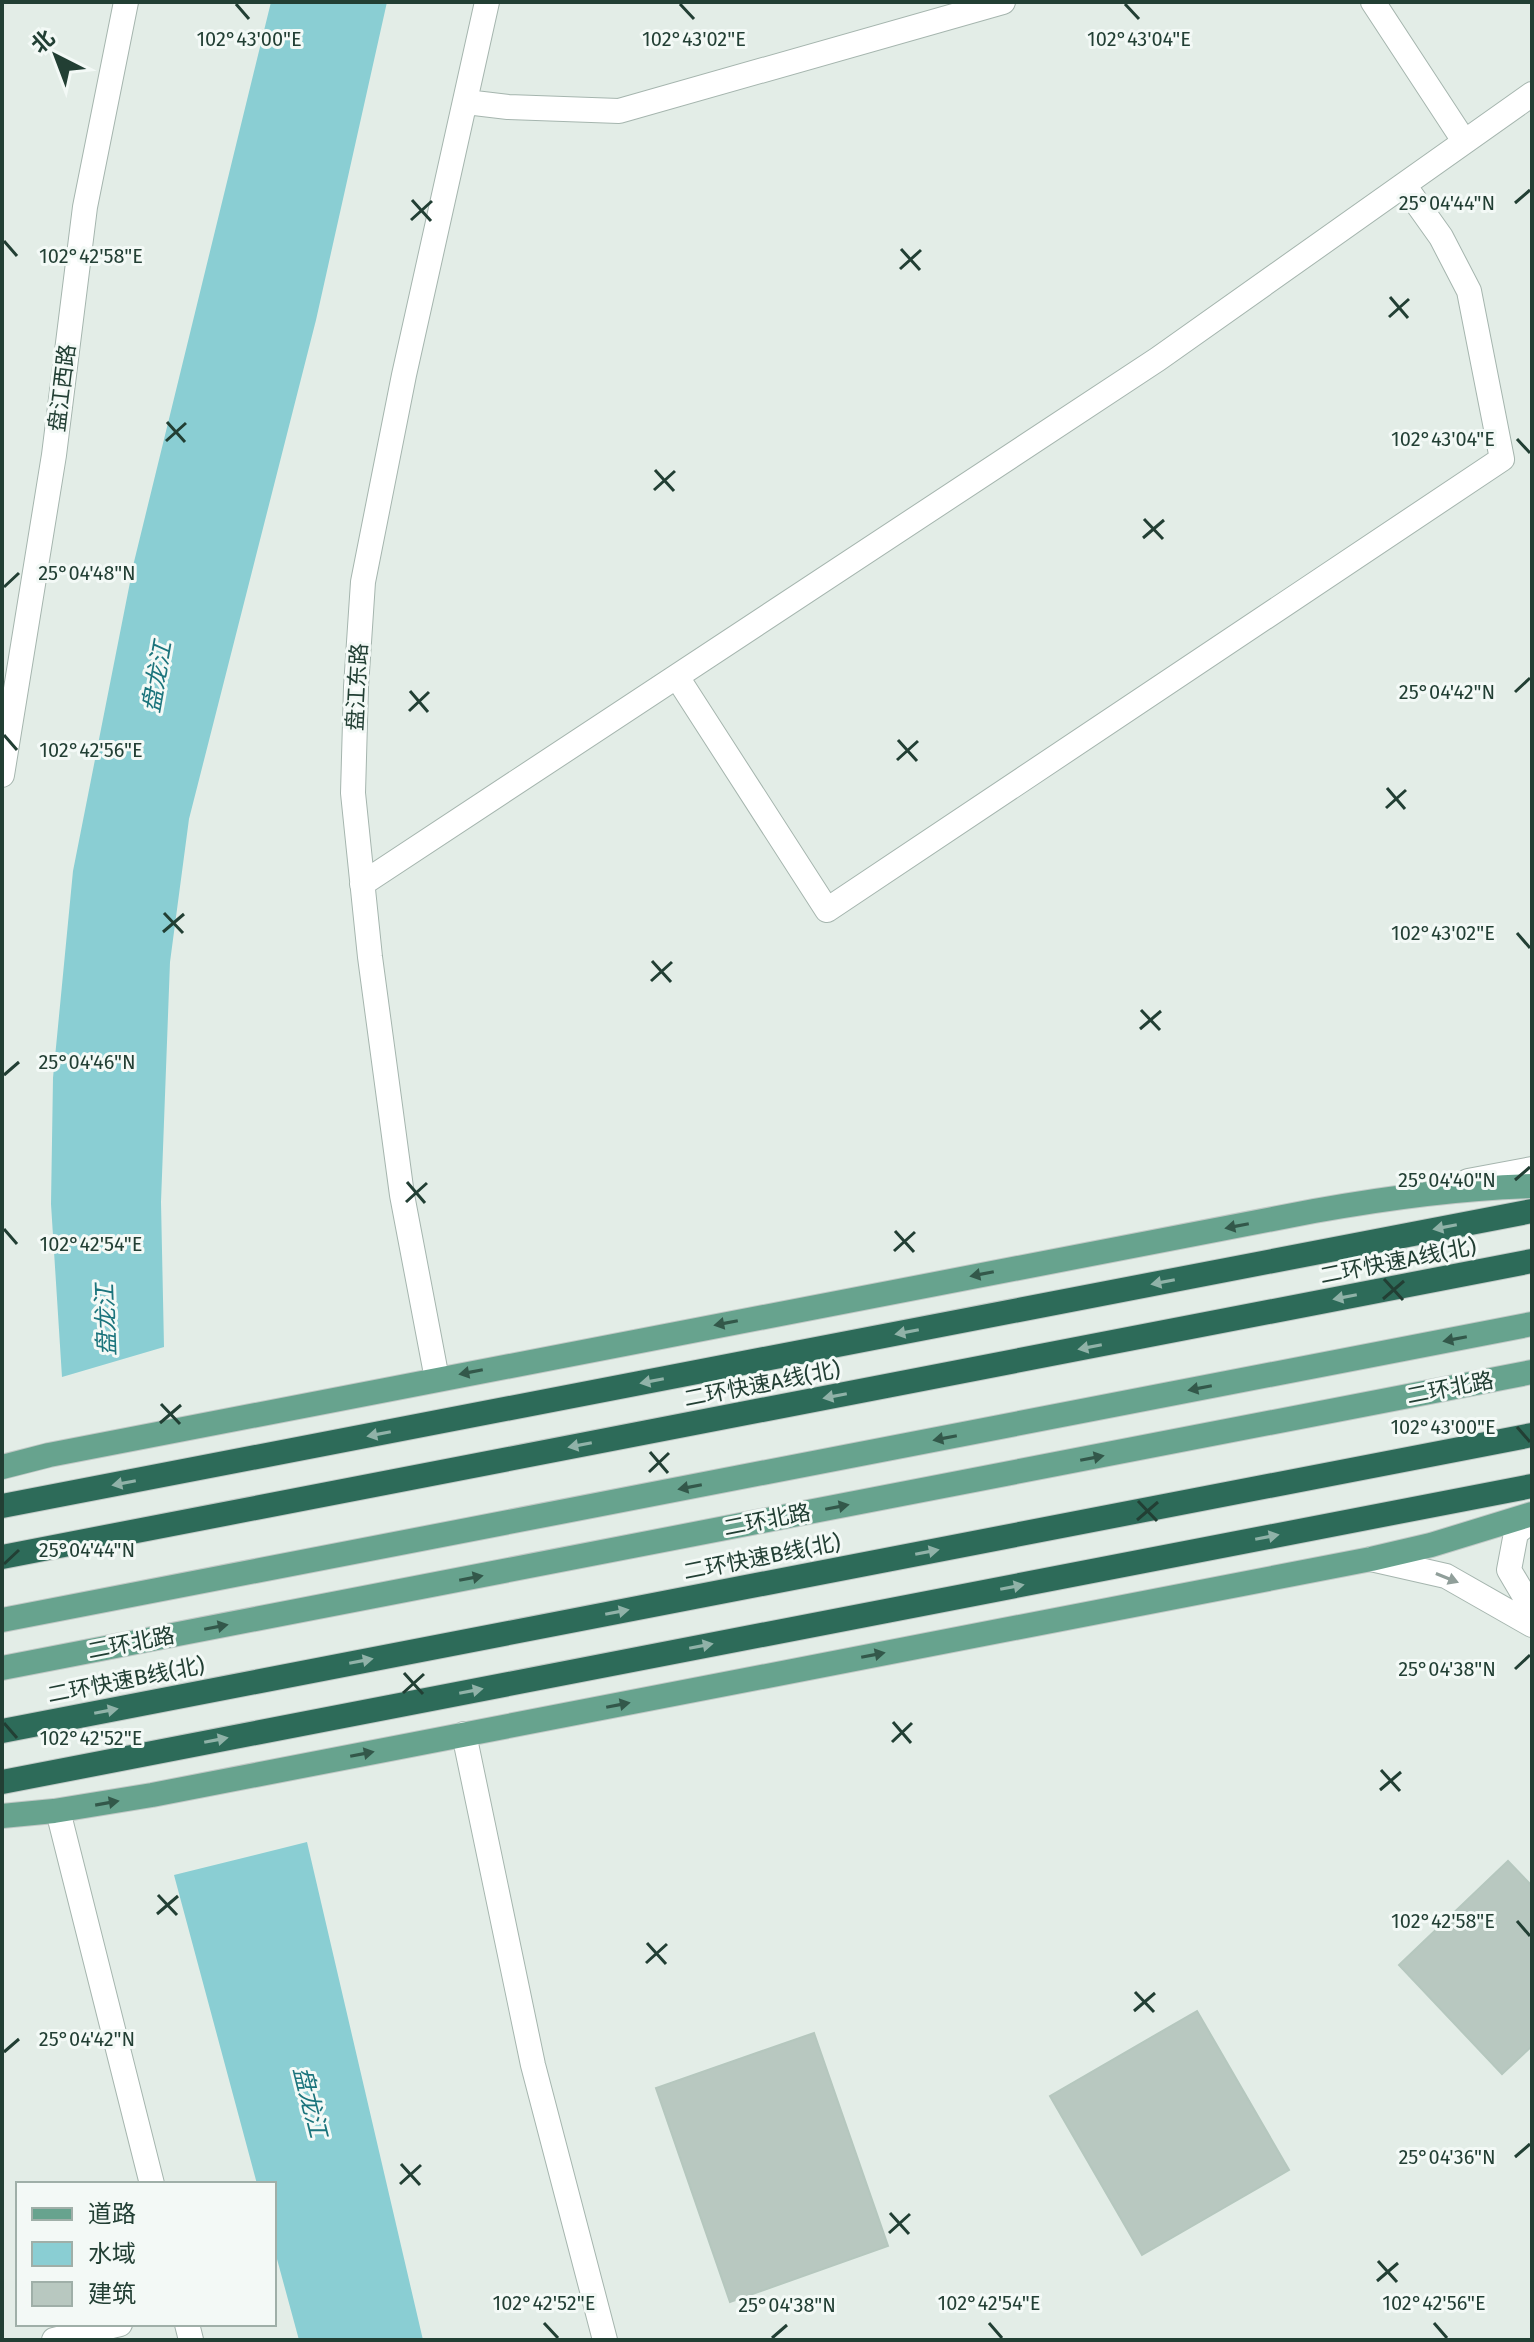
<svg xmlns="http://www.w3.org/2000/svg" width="1534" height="2342" viewBox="0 0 1534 2342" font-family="'Fira Sans','Noto Sans SC',sans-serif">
	<rect width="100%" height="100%" fill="#e3ede7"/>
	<!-- water -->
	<path fill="#8aced3" d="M271,2H387L316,320L189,819L170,962L161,1202L164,1347L62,1377L51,1204L53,1078L73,871L134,562Z
		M307,1842L423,2340H299L274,2248V2184H257L174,1875Z"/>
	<!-- building -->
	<path fill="#b8c8c0" stroke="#b5c7be" stroke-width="2" d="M1508,1861L1532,1886V2046L1502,2074L1399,1965Z
		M1197,2011L1289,2170L1142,2255L1050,2096Z
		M814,2033L888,2246L730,2302L656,2088Z"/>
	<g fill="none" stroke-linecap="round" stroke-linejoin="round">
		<!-- minor casing -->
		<g stroke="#a5b5ae" stroke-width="26">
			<path id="minor" d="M1373,2L1464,141
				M466,102L508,107L619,111L1003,2
				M677,677L827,910L1502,459L1469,291L1441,237L1404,185
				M2,775L54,455L85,207L126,2
				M362,884L1158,359L1532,94
				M1468,1181L1532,1169
				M437,1379L402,1195L370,957L353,793L356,687L363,582L404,375L487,2
				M1532,1520L1516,1533L1509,1570L1532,1609
				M1371,1559L1446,1576L1532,1625
				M464,1734L533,2065L605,2340
				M58,1811L152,2184
				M187,2324L191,2340
				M54,2340L120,2324"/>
		</g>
		<!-- major casing -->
		<g stroke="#c1c9c6" stroke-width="26">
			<path id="major" d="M2,1467L49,1455L1314,1211C1386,1198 1458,1188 1532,1186
				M2,1620L1532,1324
				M2,1668L1532,1372
				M2,1816L54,1811L152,1795L1371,1559L1431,1545L1532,1514"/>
		</g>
		<!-- highway casing -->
		<g stroke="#c1c9c6" stroke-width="26">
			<path id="highway" d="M2,1506L1532,1211
				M2,1557L1532,1261
				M2,1731L1532,1435
				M2,1782L1532,1486"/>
		</g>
		<!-- minor -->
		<use href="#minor" stroke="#fff" stroke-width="24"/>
		<!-- major -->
		<use href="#major" stroke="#67a38e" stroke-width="24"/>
		<!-- highway -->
		<use href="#highway" stroke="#2d6b59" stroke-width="24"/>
	</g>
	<!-- one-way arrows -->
	<defs><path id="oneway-solid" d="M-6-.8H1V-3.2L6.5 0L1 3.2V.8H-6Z" transform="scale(2)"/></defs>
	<g fill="#33584a">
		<use href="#oneway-solid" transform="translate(1237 1226) rotate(169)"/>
		<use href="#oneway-solid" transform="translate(982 1274) rotate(169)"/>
		<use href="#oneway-solid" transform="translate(726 1323) rotate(169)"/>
		<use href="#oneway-solid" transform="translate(1455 1339) rotate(169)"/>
		<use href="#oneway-solid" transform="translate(471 1372) rotate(169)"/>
		<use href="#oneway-solid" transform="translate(1200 1388) rotate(169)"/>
		<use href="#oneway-solid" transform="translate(945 1438) rotate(169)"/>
		<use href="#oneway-solid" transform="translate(1092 1458) rotate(-11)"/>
		<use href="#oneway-solid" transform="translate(690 1487) rotate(169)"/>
		<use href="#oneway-solid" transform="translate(837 1507) rotate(-11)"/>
		<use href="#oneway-solid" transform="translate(471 1578) rotate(-11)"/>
		<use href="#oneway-solid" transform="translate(216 1627) rotate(-11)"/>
		<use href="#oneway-solid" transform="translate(873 1655) rotate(-11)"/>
		<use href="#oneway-solid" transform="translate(618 1705) rotate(-11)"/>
		<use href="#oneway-solid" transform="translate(362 1754) rotate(-11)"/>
		<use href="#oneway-solid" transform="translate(107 1803) rotate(-10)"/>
	</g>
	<g fill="#90b2a8">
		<use href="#oneway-solid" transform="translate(1445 1227) rotate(169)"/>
		<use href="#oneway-solid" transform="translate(1163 1282) rotate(169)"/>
		<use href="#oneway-solid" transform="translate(1345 1297) rotate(169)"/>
		<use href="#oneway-solid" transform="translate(907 1332) rotate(169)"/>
		<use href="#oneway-solid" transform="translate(1090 1347) rotate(169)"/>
		<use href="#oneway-solid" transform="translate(652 1381) rotate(169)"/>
		<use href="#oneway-solid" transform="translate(835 1396) rotate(169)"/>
		<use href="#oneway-solid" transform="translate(379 1434) rotate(169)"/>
		<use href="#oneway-solid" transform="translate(580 1445) rotate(169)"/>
		<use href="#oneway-solid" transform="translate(124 1483) rotate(169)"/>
		<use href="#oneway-solid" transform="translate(1267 1537) rotate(-11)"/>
		<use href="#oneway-solid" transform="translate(927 1552) rotate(-11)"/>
		<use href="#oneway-solid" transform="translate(1012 1587) rotate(-11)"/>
		<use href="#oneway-solid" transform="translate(617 1612) rotate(-11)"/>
		<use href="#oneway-solid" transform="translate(701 1646) rotate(-11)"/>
		<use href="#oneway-solid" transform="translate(361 1661) rotate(-11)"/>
		<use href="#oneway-solid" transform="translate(471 1691) rotate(-11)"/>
		<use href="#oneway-solid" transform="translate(106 1711) rotate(-11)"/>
		<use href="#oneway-solid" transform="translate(216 1740) rotate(-11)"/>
	</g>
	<use fill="#909f9a" href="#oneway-solid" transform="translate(1447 1578) rotate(22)"/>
	<!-- ticks -->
	<path fill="none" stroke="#223f34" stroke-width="3" d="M236,4L249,19M680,4L694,19M1125,4L1139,19M412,200L431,221M1515,203L1530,190M411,220L432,201M4,241L17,256M901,249L920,270M900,269L921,250M1390,297L1408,318M1389,317L1409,299M167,422L185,442M1517,439L1530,453M166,441L186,423M655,470L674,491M654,490L675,471M1144,519L1163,539M1143,538L1164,520M4,587L19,573M410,691L428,712M1515,692L1530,678M409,711L429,692M4,735L17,750M898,740L917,761M897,760L918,741M1387,788L1405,809M1386,808L1406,790M164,913L183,933M163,932L184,914M1517,933L1530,948M652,961L671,982M651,981L672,962M1141,1010L1160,1030M1140,1029L1161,1011M4,1075L19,1062M1515,1180L1530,1167M407,1182L425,1203M406,1202L427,1183M4,1229L17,1244M895,1231L914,1252M894,1251L915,1232M1384,1279L1403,1300M1383,1299L1404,1281M161,1404L180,1424M160,1423L181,1405M1517,1427L1530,1442M650,1452L668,1473M649,1472L669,1453M1138,1501L1157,1521M1137,1520L1158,1502M4,1564L19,1550M1515,1669L1530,1655M404,1673L423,1694M403,1693L424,1674M893,1722L911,1743M4,1723L17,1738M892,1742L912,1723M1381,1770L1400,1791M1380,1790L1401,1772M158,1895L177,1915M157,1914L178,1896M1517,1921L1530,1936M647,1943L666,1964M646,1963L667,1944M1135,1992L1154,2012M1134,2011L1155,1993M4,2052L19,2039M1515,2157L1530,2144M401,2164L420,2185M400,2184L421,2165M890,2213L909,2234M889,2233L910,2214M1378,2261L1397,2282M1377,2281L1398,2263M544,2323L558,2338M989,2323L1002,2338M1434,2323L1447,2338M772,2338L787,2325"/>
	<g text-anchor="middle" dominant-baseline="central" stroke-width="6" stroke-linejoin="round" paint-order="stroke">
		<!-- street labels -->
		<g font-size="22" fill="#223f34" stroke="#f3f9f6">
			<text transform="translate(62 388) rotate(-83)">盘江西路</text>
			<text transform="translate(357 687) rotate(-87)">盘江东路</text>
			<text transform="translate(1398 1261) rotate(-11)">二环快速A线(北)</text>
			<text transform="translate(762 1384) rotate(-11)">二环快速A线(北)</text>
			<text transform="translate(1450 1388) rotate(-11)">二环北路</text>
			<text transform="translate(767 1520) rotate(-11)">二环北路</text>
			<text transform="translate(762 1557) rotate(-11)">二环快速B线(北)</text>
			<text transform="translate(131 1643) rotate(-11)">二环北路</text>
			<text transform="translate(126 1680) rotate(-11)">二环快速B线(北)</text>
		</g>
		<!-- water labels -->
		<g font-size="24" font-style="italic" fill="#1b747c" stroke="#f3f9f6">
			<text transform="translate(157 677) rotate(-80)">盘龙江</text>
			<text transform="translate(106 1320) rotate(-92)">盘龙江</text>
			<text transform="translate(310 2102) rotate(76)">盘龙江</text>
		</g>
	</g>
	<g font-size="20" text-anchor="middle" fill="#223f34" stroke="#f3f9f6" stroke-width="6" stroke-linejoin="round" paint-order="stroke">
		<text x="694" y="46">102°43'02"E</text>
		<text x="249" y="46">102°43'00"E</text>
		<text x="1139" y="46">102°43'04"E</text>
		<text x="1447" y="210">25°04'44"N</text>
		<text x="91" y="263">102°42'58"E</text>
		<text x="1443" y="446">102°43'04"E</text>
		<text x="87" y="580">25°04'48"N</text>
		<text x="1447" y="699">25°04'42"N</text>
		<text x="91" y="757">102°42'56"E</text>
		<text x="1443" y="940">102°43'02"E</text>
		<text x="87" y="1069">25°04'46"N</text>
		<text x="1447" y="1187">25°04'40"N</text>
		<text x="91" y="1251">102°42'54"E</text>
		<text x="1443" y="1434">102°43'00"E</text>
		<text x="87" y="1557">25°04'44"N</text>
		<text x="1447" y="1676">25°04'38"N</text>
		<text x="91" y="1745">102°42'52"E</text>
		<text x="1443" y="1928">102°42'58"E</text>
		<text x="87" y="2046">25°04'42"N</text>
		<text x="1447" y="2164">25°04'36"N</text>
		<text x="544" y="2310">102°42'52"E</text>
		<text x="989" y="2310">102°42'54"E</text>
		<text x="1434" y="2310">102°42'56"E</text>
		<text x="787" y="2312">25°04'38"N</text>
	</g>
	<!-- border -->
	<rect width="1534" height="2342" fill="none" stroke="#223f34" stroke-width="8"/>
	<!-- legend -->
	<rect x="16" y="2182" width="260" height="144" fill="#f3f9f6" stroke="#9fafa8" stroke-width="2"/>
	<rect x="32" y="2208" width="40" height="12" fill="#67a38e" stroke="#9fafa8" stroke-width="2"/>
	<text x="88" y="2222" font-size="24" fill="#223f34">道路</text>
	<rect x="32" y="2242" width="40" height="24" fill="#8aced3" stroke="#9fafa8" stroke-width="2"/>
	<text x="88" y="2262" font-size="24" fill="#223f34">水域</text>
	<rect x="32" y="2282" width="40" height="24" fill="#b8c8c0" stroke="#9fafa8" stroke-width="2"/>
	<text x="88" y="2302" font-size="24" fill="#223f34">建筑</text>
	<!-- north arrow -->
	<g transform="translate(56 56) rotate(318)" stroke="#f3f9f6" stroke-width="6" paint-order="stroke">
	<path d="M0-6L14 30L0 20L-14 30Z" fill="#223f34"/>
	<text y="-12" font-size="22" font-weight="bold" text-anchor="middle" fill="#223f34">北</text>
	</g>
</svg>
